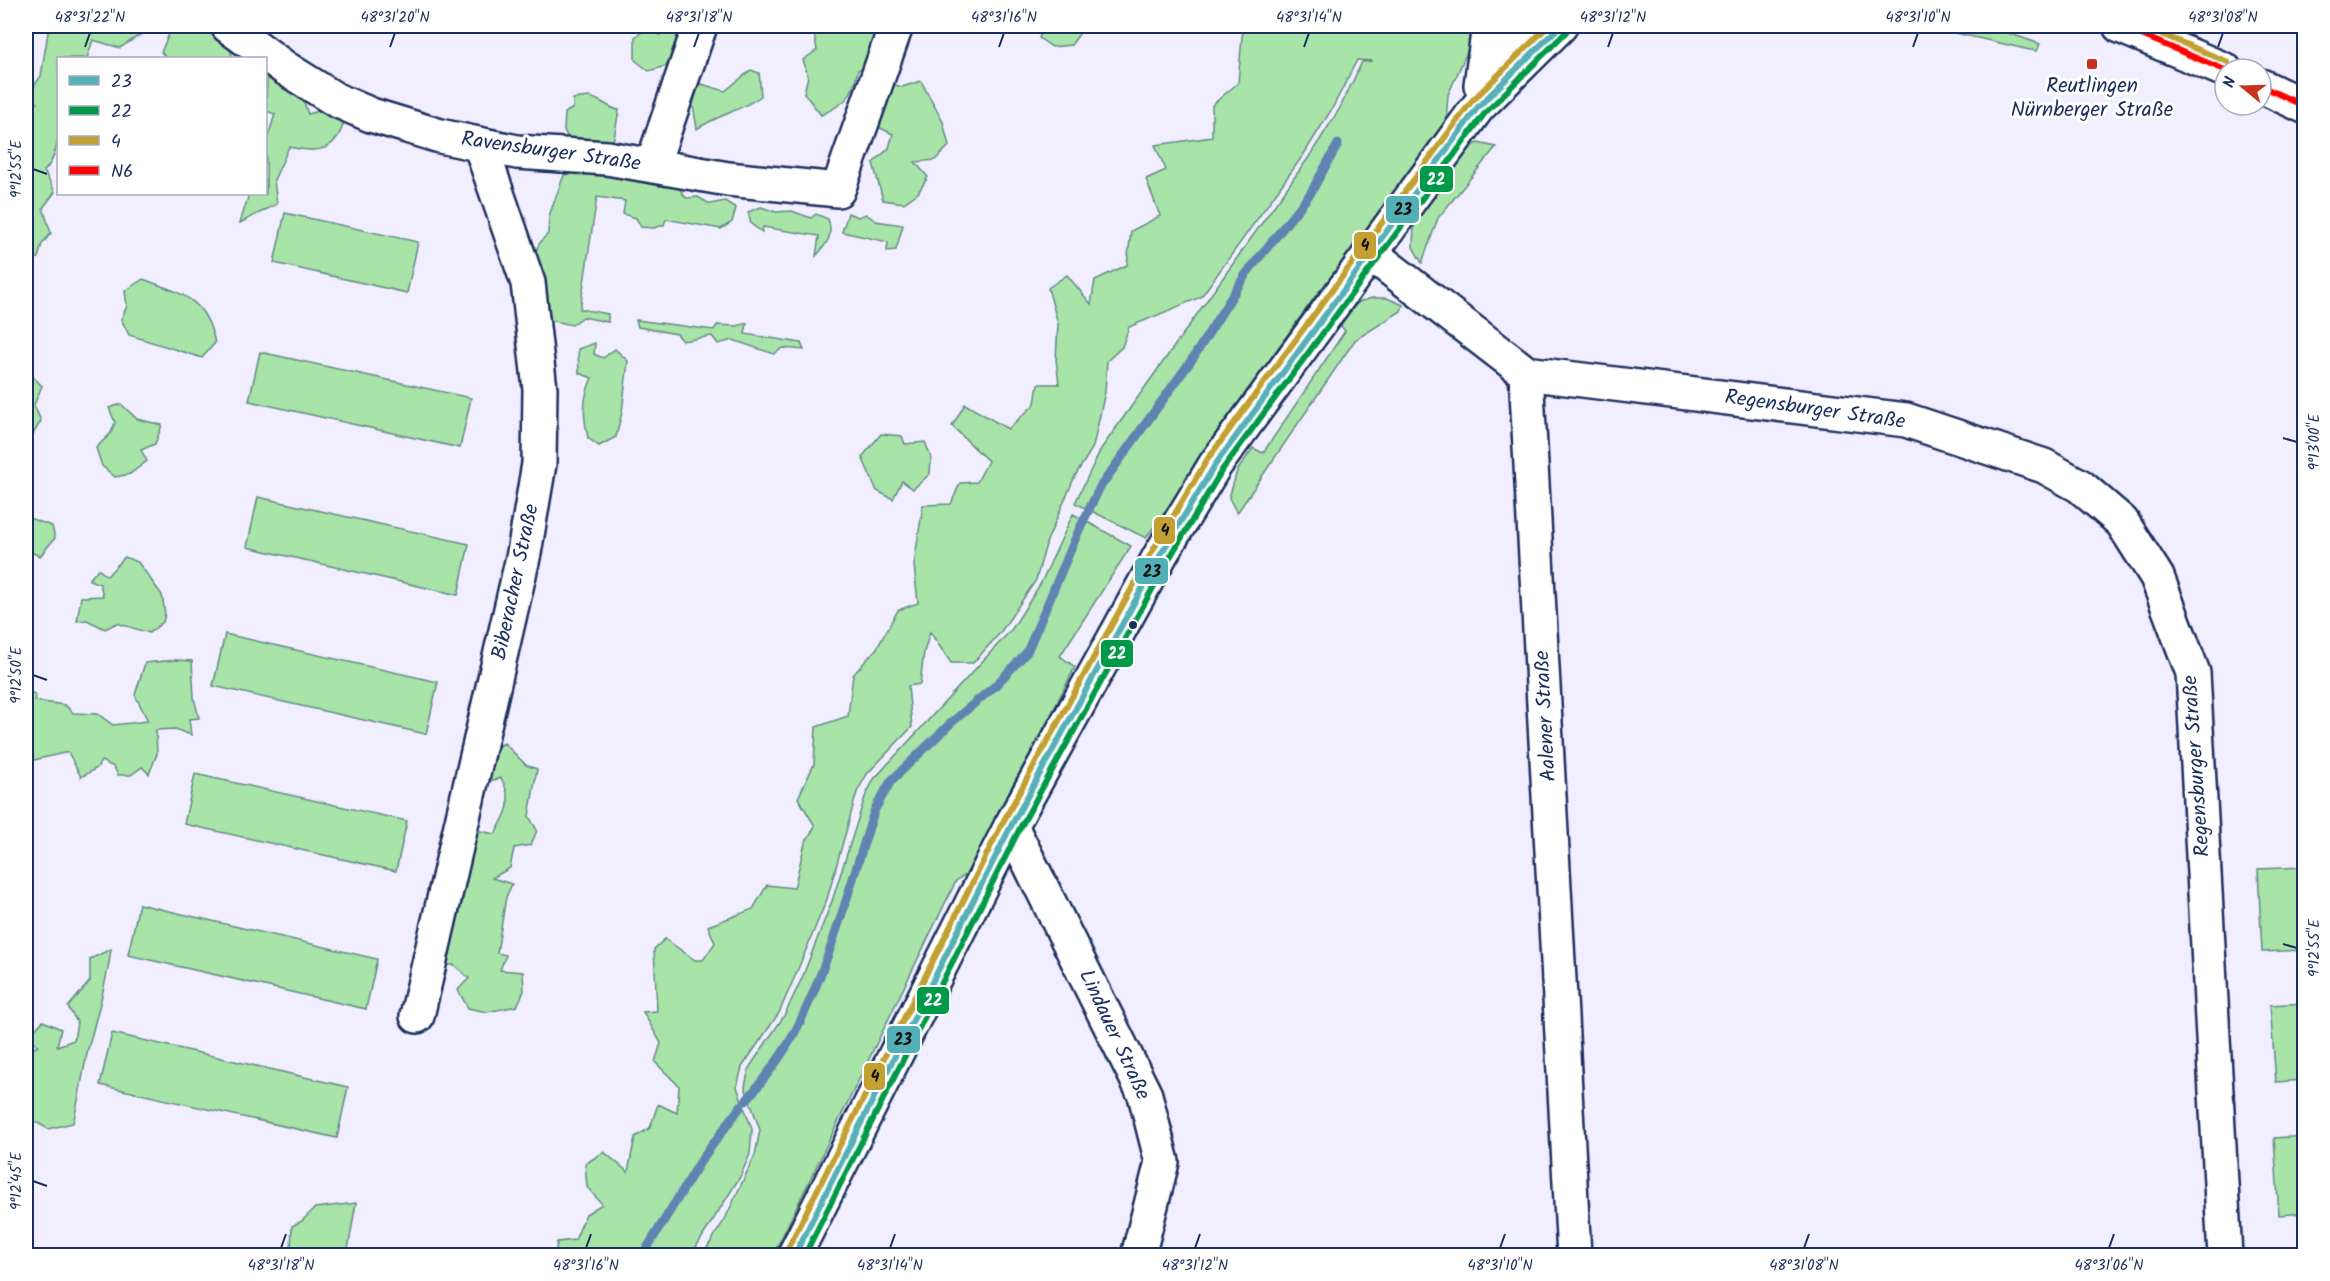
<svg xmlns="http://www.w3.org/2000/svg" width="2330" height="1281" viewBox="0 0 2330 1281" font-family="Kalam,sans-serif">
	<rect width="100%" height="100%" fill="#f1efff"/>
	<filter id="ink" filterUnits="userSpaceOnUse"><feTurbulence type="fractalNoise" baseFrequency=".0167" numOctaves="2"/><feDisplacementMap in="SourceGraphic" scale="12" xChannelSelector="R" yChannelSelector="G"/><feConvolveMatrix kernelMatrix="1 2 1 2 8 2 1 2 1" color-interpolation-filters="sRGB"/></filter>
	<g filter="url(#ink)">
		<!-- green -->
		<path fill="#a8e3a8" stroke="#628983" stroke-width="1.5" d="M49,26H145L143,33L120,48L93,40L87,58H58C58,89 67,150 44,171L55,192L43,208L51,233L42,244L38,258L26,262V105L37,103L31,90L41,76Z
			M165,26H196L213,33L225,34L233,58H166L161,52L169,34Z
			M666,26H684L676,49L666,66L649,71L635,60V37L649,27L660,35Z
			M818,26H882L880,66L858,70C853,97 846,103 821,115L804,93L808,76L803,60L817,50L814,34Z
			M1043,26H1085L1071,45L1052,47L1039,38Z
			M1243,26H1476L1475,34L1448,95L1446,123L1325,295L1319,291L1222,426L1228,431L1187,480L1146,538L1075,503L1101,449L1309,157L1340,108L1362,62L1373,61L1357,60L1333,107L1304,154L1201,297L1129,327L1122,347L1107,361L1105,392L1093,447L1075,476L1047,541L1036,580L1000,633L973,663H951L930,632L924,652L920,684L908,686L912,727L867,774L857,792L827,899L796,974L779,1013L742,1067L737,1087L752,1129L750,1154L740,1177L691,1255L555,1256L557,1242L575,1240L586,1214L602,1204L587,1187L585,1164L604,1152L628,1172L635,1137L650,1128L658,1104L677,1113L679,1086L655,1062L661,1043L643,1012L657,1011L654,949L665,939L695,960H703L715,943L708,926L753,909L767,885L794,888L805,843L815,826L798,798L814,764L816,727L848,716L853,675L877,648L898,610L918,603L914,565L923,505L951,504L960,483L977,482L988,461L952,426L965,404L1008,429L1035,404L1038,384H1059L1056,359L1058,324L1048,288L1067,275L1091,304L1095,280L1127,265L1131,231L1160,216L1146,179L1166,170L1155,145L1212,137V105L1238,83Z
			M1925,26H1988L2040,44L2037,51L2030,50Z
			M751,70L759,73L761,96C741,111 717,115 697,129L693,105L698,83L725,91Z
			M267,73L301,93L308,114L322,110L344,122C335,153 316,153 289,147L274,180L277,204L240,223L249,194H266V143L275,114L266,111Z
			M876,79L902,87L921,81L943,122L949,146L935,160L915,162L928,177L918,193L904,203L883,200L873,163L889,148L893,134L874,125Z
			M589,97C601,99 607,108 619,110L614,138L602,148L574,146L564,131L565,113L573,108V99Z
			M1478,143L1496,147L1438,218L1422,263L1413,247L1414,223L1466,149Z
			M580,164L677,185L686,198L698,197L710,204L725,201L736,208L732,222L721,229L666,219L664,225L654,228L641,227L636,218L623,214L625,201L597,197L580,309L608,314V322L583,317L572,325L546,319C539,291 522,255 548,234L549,216L564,175L570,174Z
			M761,207L776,212L792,211L811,218L816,214L828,219C834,235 827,244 816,256L819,236L763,227L762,232L751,224L748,212Z
			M285,213L418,242L407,293L274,263Z
			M848,213L858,217L866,214L876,221L903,225L896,250L887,251L888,242L842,232Z
			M143,279C182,294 205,297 215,343L202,358L129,335L121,319L127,306L125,291Z
			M1372,298H1387L1403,305L1401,311L1355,340L1237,513L1229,498L1237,471L1253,448L1263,453L1345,331L1338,322L1359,302Z
			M636,320L714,330L717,325L737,326L747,323L745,334L801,343L804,350L783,348L774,354L733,340L718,344L712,336L683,341L677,334L638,327Z
			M595,343L594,354L603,358L615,349L628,361L622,412L616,437L599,446L588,438C583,416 582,399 592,378L579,373L578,349Z
			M260,352L471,398L460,448L249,401Z
			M26,370L42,386L34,405L41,421L26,446Z
			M121,404L137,419L162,425L155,444L141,450L147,461L130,474L115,477L102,466L96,448L111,433L115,422L109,408Z
			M881,434L902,436L905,444L925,442L931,457L930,474L913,489L902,481L893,499L877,491L862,457Z
			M258,497L469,544L458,595L247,547Z
			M1073,514L1131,546L1060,656L1075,667L973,869L956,881L773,1255L702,1256L725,1219L755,1155L760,1130L745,1087L749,1068L784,1016L802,978L832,901L865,797L874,779L1012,629L1041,583Z
			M26,517L52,526L55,538L40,556L26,550Z
			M125,557L138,562L162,595L165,614L163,622L149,633L117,623L105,629L87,620L77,621L81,597L103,596L100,584L89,580L98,569L107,576Z
			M225,634L438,682L426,734L213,686Z
			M176,660L192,661L194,698L199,718L189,719L191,735L175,729L156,730L157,754L149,774L142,767L131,775H118L114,767L101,761L97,768L81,777L68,752L34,760L31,742H26V691L35,694V701L65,705L73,713L98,714L113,725L148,721L135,695L145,663Z
			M504,743L526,765L537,769L529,816L537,830L531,845L514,848L510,868L492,878L512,884L506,897L497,953L506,955L500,970L523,972L524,991L517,1006L487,1012L468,1008L458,990L469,978L454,965H442L453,860L473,847L475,830L495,834C508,812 514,802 501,778L486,782L484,756Z
			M195,774L407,821L396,871L184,824Z
			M2304,867V950L2262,952L2258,869Z
			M139,904L377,959L366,1009L128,955Z
			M111,949C107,985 95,1019 87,1054C82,1077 79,1100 73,1123L48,1129L36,1122L26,1125V1052L38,1046L29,1036L43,1021L61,1029L57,1046L74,1040L77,1022L68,1007L90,981V959Z
			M2304,1003V1080L2276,1082L2270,1005Z
			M112,1033L348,1087L337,1138L100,1085Z
			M2304,1136V1213L2279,1215L2274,1138Z
			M356,1203L347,1255H294L291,1250L292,1226L302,1221L315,1208Z"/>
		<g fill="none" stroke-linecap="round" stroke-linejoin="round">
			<!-- stream -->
			<path stroke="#6184b2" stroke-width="9" d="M746,1101C765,1077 785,1053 798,1026C832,958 851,881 875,809L891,781L952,722L995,686L1027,652L1079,530L1100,487L1193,358L1246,274L1310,194L1338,144
				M642,1256L702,1159L741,1106"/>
			<!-- minor casing -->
			<g stroke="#1b2f5e" stroke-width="38">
				<path id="minor" d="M228,26L285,68L336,100L371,115L440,136L517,152L607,158L728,179L838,190L896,26
					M1493,79L1519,26
					M1481,85L1489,26
					M652,166L700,26
					M1370,253L1526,373L1574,1256
					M1526,373L1906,420L2044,466L2080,486L2122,522L2157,577L2193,673L2225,1256
					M1011,826L1145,1095L1162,1162L1138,1256
					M417,1016L524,553L539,464L540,389L528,283L481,147
					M794,1256L1011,826L1161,554L1215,465L1478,107L1560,26"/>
			</g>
			<!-- tertiary casing -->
			<g stroke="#1b2f5e" stroke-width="38">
				<path id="tertiary" d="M2120,26L2225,70
					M2261,86L2304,106"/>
			</g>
			<!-- minor -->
			<use href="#minor" stroke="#fff" stroke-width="33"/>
			<!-- tertiary -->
			<use href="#tertiary" stroke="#fff" stroke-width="33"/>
			<!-- bus-1 casing -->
			<g stroke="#fff" stroke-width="10">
				<path id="bus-1" d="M794,1256L1011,826L1161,554L1215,465L1478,107L1560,26"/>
			</g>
			<!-- bus-2 casing -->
			<g stroke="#fff" stroke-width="10">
				<path id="bus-2" d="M804,1256L1019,830L1169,559L1222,470L1485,113L1566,32"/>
			</g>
			<!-- bus-3 casing -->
			<g stroke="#fff" stroke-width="10">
				<path id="bus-3" d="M2142,26L2228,62
					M786,1252L1003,822L1153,550L1207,460L1471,102L1548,26"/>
			</g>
			<!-- bus-4 casing -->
			<g stroke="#fff" stroke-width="10">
				<path id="bus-4" d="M2120,26L2225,70
					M2261,86L2304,106"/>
			</g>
			<!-- bus-1 -->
			<use href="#bus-1" stroke="#54b0b7" stroke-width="6"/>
			<!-- bus-2 -->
			<use href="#bus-2" stroke="#009949" stroke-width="6"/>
			<!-- bus-3 -->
			<use href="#bus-3" stroke="#c2a032" stroke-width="6"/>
			<!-- bus-4 -->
			<use href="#bus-4" stroke="#f00" stroke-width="6"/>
		</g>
	</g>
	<!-- ticks -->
	<path fill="none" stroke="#1b2f5e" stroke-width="2" d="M85,47L90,33M390,47L395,33M694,47L699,33M999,47L1004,33M1304,47L1309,33M1608,47L1613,33M1913,47L1918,33M2218,47L2223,33M33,169L47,174M2283,438L2297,442M33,675L47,680M2283,944L2297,948M33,1181L47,1186M281,1248L286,1234M586,1248L591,1234M890,1248L895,1234M1195,1248L1200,1234M1500,1248L1505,1234M1804,1248L1809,1234M2109,1248L2114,1234"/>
	<!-- markers -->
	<rect fill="#c8321e" stroke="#fff" stroke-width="2" x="2086" y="58" width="12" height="12" rx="3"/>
	<circle fill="#1b2f5e" stroke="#fff" stroke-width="2" cx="1133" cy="625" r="5"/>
	<g text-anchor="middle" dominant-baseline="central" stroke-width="6" stroke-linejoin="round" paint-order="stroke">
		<!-- poi labels -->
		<g font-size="21" fill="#1b2f5e" stroke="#fff">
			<text x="2092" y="86">Reutlingen<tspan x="2092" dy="24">Nürnberger Straße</tspan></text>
		</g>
		<!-- street labels -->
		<g font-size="21" fill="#1b2f5e" stroke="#fff">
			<text transform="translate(551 152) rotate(8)">Ravensburger Straße</text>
			<text transform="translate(1815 410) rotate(8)">Regensburger Straße</text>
			<text transform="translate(516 582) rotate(-78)">Biberacher Straße</text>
			<text transform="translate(1546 716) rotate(-93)">Aalener Straße</text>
			<text transform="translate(2197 766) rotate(-94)">Regensburger Straße</text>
			<text transform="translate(1114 1035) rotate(65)">Lindauer Straße</text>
		</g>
	</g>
	<g stroke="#fff" stroke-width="2">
		<rect x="1419" y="165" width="35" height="28" rx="6" fill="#009949"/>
		<rect x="1385" y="195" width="35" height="29" rx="6" fill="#54b0b7"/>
		<rect x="1353" y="231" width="24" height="29" rx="6" fill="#c2a032"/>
		<rect x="1153" y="516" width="23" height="29" rx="6" fill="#c2a032"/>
		<rect x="1134" y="557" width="35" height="28" rx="6" fill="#54b0b7"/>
		<rect x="1100" y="639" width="34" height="29" rx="6" fill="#009949"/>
		<rect x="916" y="986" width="34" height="29" rx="6" fill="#009949"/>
		<rect x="886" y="1025" width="35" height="29" rx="6" fill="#54b0b7"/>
		<rect x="863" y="1062" width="23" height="29" rx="6" fill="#c2a032"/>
	</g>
	<g font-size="16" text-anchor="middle" font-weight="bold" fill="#fff">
		<text x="1436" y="185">22</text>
		<text x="1117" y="659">22</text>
		<text x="933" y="1006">22</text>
	</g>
	<g font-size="16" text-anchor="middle" font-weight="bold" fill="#111">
		<text x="1403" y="215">23</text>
		<text x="1365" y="251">4</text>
		<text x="1165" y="536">4</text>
		<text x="1152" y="577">23</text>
		<text x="903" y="1045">23</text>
		<text x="875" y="1082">4</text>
	</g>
	<!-- margin -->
	<rect width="2330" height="1281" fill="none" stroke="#fff" stroke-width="66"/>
	<!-- legend -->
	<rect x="57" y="57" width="210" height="138" fill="#ffffff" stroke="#a4acbf" stroke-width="1.5"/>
	<rect x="69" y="76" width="30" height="9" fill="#54b0b7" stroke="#a4acbf" stroke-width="1.5"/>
	<text x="111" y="87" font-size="18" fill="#1b2f5e">23</text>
	<rect x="69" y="106" width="30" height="9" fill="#009949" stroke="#a4acbf" stroke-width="1.5"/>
	<text x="111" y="117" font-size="18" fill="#1b2f5e">22</text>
	<rect x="69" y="136" width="30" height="9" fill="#c2a032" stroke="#a4acbf" stroke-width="1.5"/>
	<text x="111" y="147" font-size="18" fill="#1b2f5e">4</text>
	<rect x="69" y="166" width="30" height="9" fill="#ff0000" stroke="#a4acbf" stroke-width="1.5"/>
	<text x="111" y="177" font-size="18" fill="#1b2f5e">N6</text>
	<!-- north arrow -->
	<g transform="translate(2243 87) rotate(289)"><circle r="28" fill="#ffffff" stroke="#a4acbf" stroke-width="1.5"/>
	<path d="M0-4.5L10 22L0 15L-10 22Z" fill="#c8321e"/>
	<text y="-9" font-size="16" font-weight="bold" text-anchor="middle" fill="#1b2f5e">N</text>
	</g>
	<rect x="33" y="33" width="2264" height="1215" fill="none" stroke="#1b2f5e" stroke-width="2"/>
	<g font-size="15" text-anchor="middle" fill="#1b2f5e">
		<text x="90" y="22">48°31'22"N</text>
		<text x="395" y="22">48°31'20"N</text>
		<text x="699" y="22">48°31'18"N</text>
		<text x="1004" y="22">48°31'16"N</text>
		<text x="1309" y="22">48°31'14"N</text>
		<text x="1613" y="22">48°31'12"N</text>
		<text x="1918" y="22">48°31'10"N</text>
		<text x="2223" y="22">48°31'08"N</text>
		<text transform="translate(16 169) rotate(-90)" y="5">9°12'55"E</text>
		<text transform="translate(2314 442) rotate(-90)" y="5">9°13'00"E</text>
		<text transform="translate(16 675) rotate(-90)" y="5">9°12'50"E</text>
		<text transform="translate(2314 948) rotate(-90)" y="5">9°12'55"E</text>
		<text transform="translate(16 1181) rotate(-90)" y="5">9°12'45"E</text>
		<text x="281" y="1270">48°31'18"N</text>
		<text x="586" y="1270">48°31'16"N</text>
		<text x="890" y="1270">48°31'14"N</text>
		<text x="1195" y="1270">48°31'12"N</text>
		<text x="1500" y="1270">48°31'10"N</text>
		<text x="1804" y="1270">48°31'08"N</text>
		<text x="2109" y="1270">48°31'06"N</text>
	</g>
</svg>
